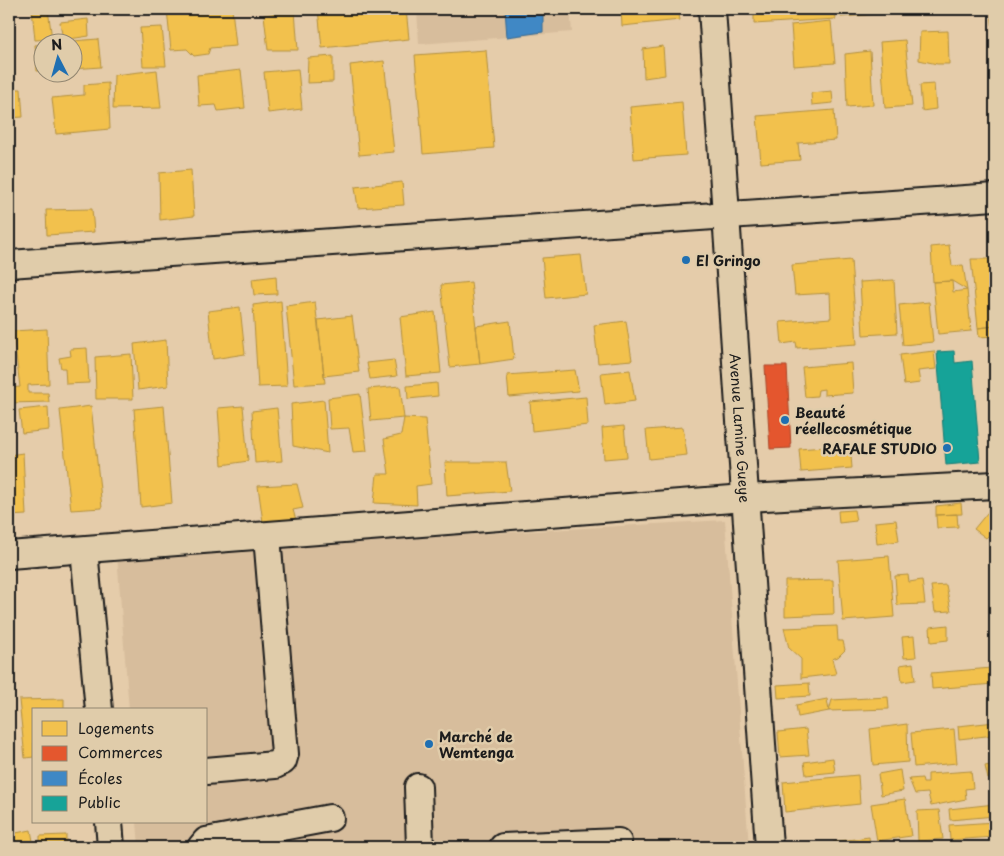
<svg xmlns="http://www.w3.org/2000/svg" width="1004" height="856" viewBox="0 0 1004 856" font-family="'Playpen Sans',sans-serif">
	<rect width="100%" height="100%" fill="#e5ccaa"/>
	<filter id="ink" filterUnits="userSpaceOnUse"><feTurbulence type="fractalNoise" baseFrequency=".02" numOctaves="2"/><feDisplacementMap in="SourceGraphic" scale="10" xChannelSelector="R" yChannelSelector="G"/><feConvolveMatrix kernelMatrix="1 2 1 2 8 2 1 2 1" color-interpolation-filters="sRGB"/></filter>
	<g filter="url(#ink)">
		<!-- built -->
		<path fill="#d7bd9c" d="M417,9H570L572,32L419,44Z
			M725,520L749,847H139L137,822H206V710H129L117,555Z"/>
		<!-- homes -->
		<path fill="#f2c14e" stroke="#b2903f" d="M32,9H48L52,39L35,40Z
			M167,9H232L236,46L210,48L208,54L194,56L187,49L171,50Z
			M318,9H406L409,39L322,48Z
			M621,9H678L680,20L622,26Z
			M754,9H835L836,19L754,24Z
			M840,9H914V11L841,17Z
			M991,10H995V38H994Z
			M295,11L298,50H268L264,15Z
			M88,19L89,36L63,40L60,22Z
			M831,21L835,63L794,66L791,25Z
			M162,27L166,66H143L140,28Z
			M948,31L949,64H937L919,60L920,32Z
			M98,39L101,67L72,69V42H60Z
			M905,40L912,106L885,108L880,42Z
			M42,44V71H37L35,45Z
			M663,46L665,75L644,78L643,49Z
			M486,50L494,148L423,154L415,55Z
			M870,51L873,105L847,107L845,54Z
			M333,56V82L307,83L308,58Z
			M384,61L394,152L359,155L350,65Z
			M298,69L302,109L268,113L264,72Z
			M157,70L161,108L113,109L114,75Z
			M241,70L245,108L218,111L216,105L199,106L197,75Z
			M108,83L110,129L56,134L52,98L84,95V85Z
			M934,84L936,109L922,111L920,85Z
			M9,89H21L23,117L9,118Z
			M832,91L833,103L812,105L811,93Z
			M682,102L686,155L634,159L630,107Z
			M834,110L836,140L798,143L800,160L761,163L757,116Z
			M191,170L194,216L160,220L159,173Z
			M402,182L404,205L358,208L355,187Z
			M92,209L94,232L47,235L46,210Z
			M949,245L952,266L963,265L967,290L952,281L933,282L931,247Z
			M581,255L586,294L546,298L542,258Z
			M971,259H995V326L978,328Z
			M851,260L857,344L797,348L796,342L782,344L780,322L831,318L830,293L795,295L792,265Z
			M276,276L277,294L254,295L252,279Z
			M894,280L897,333L863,335L860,282Z
			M952,281L953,292L967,290L971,331L938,334L933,282Z
			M471,282L480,364L450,367L441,285Z
			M281,301L287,386L258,387L253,305Z
			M315,302L325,383L294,385L286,306Z
			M929,302L933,342L903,345L899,305Z
			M240,307L245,354L213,359L208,311Z
			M435,312L441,373L406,376L400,317Z
			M352,316L359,372L324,376L318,320Z
			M510,321L514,359L480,364L476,326Z
			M626,321L632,360L598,363L594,325Z
			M995,326V336L979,337L978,328Z
			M47,329L49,384L28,385V393H48L49,402L9,403V388L20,387L13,331Z
			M166,340L168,386L138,390L134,344Z
			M9,346H10L13,380H9Z
			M87,348L89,383L66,384L65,368H61L59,358L71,356L70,349Z
			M934,351L936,369L918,371L920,383L904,385L900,355Z
			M131,354L133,399H96L95,357Z
			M394,360L397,376L370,379L367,363Z
			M851,363L853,393L824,395V389L818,390L817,396L805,397L802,367Z
			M575,370L579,391L509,397L507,375Z
			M630,370L635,401L605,405L601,373Z
			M437,383L438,396L408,399L407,386Z
			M400,386L404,418L371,421L368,389Z
			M360,394L367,451L353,452L349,428L330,429L328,398Z
			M586,397L588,425L532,431L530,402Z
			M324,400L328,453L293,446L291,404Z
			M91,406L102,508L71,510L60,410Z
			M164,406L172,503L141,507L134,409Z
			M243,406L248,461L222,465L218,408Z
			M48,407L49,430L22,433L19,410Z
			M277,408L282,461L255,463L252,411Z
			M404,418L425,419L431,484L416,486L417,505L374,503L377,474H389L384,439L401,435Z
			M624,426L627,457L604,459L602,428Z
			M683,427L687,455L649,459L646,430Z
			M850,445L852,468L801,472L799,449Z
			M23,453L26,515L9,516V455Z
			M445,462H506L510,491L447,496Z
			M297,484L303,508L293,510L296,520L263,522L258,486Z
			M961,503L962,514L936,515V506Z
			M992,507L995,510V530L986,538L974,529Z
			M854,510L856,521L839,523L838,511Z
			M957,514L958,527L937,528L936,515Z
			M896,520L899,541L877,544L875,522Z
			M889,556L894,617L843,621L838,560Z
			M908,575L909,582L922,580L925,604L897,605L895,576Z
			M833,580L834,614L785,616V581Z
			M946,585L951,611L935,612L931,586Z
			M948,625V640L931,642L930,627Z
			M837,626L838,641H843L845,650L838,657L832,659L836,674L801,678V659L789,648L784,628Z
			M914,636L916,657L904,658L902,637Z
			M913,663L915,680L902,682L900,665Z
			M992,668L994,684L932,689L931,673Z
			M809,683L810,696L778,698L777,685Z
			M888,697L889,709L829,711L832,700Z
			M64,699V710H34V757L25,758L19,700Z
			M827,699L829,711L798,717L796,705Z
			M995,722V735L959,739L958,726Z
			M907,724L908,762L873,765L870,729Z
			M806,729L809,755L780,757L778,732Z
			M954,729L957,763L914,767L911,733Z
			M833,758L835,772L806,775L804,762Z
			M995,764V777L988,779L985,766Z
			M900,770L903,791L881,795L878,774Z
			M971,771L973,788L965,789L966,799L931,806L928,793L915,794L909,779L922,778L923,783H928V774Z
			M858,775L860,804L785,812L783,782Z
			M905,799L911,836L877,841L871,804Z
			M995,804V816L950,820L949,809Z
			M939,810L943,839L918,841L917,811Z
			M995,822V837L950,840L949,825Z
			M31,830L34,847H13L11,834Z
			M66,835V847H40V836Z
			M869,837L870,847H834L833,842Z"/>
		<!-- shops -->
		<path fill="#e4572e" stroke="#a84529" d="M765,366H787L791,448L770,449Z"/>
		<!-- schools -->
		<path fill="#3f88c5" stroke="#346892" d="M505,9H543V32L507,37Z"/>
		<!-- public -->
		<path fill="#17a398" stroke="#187a73" d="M954,351L955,363L972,361L980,462L946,465L937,352Z"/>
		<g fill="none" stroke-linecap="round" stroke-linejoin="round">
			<!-- street casing -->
			<g stroke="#1c1c1c" stroke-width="30">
				<g id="street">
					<path id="s1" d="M712,9L769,847"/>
					<path d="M9,264L995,197"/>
					<path d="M84,550L99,710"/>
					<path d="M9,555L745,498L995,485"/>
					<path d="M206,771L275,765L283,761L285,754L267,536"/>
					<path d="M418,787L420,847"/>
					<path d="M109,822L111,847"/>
					<path d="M201,847L206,841L330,818"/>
					<path d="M503,847L618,842"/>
				</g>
			</g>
			<!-- street -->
			<use href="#street" stroke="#e0ccaa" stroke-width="26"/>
		</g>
	</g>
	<!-- markers -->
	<g fill="#1f6fb2" stroke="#e0ccaa" stroke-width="2">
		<circle cx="686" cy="260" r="5"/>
		<circle cx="785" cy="420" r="5"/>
		<circle cx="947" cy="448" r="5"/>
		<circle cx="429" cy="744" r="5"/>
	</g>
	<g text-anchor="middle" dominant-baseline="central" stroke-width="5" stroke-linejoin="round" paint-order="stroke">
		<!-- poi labels -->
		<g font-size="14" font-weight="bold" fill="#1c1c1c" stroke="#e0ccaa" text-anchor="start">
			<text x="696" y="260">El Gringo</text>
			<text x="795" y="412">Beauté<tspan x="795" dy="16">réellecosmétique</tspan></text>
			<text x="937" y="448" text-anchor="end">RAFALE STUDIO</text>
			<text x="439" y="736">Marché de<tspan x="439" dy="16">Wemtenga</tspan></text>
		</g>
		<!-- street labels -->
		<g font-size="14" fill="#1c1c1c" stroke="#e0ccaa">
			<text stroke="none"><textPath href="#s1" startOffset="420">Avenue Lamine Gueye</textPath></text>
		</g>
	</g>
	<!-- margin -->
	<rect width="1004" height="856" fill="none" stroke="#e0ccaa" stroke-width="30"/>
	<rect x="15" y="15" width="974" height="826" fill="none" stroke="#1c1c1c" stroke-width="2" filter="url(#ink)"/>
	<!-- legend -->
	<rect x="32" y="708" width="175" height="115" fill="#e0ccaa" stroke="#928671"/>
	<rect x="42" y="721" width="25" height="15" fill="#f2c14e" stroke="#928671"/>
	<text x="78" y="734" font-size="15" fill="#1c1c1c">Logements</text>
	<rect x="42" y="746" width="25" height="15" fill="#e4572e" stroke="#928671"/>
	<text x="78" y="758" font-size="15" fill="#1c1c1c">Commerces</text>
	<rect x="42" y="771" width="25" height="15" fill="#3f88c5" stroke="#928671"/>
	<text x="78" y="784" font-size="15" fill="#1c1c1c">Écoles</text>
	<rect x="42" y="796" width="25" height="15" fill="#17a398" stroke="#928671"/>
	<text x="78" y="808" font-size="15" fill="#1c1c1c">Public</text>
	<!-- north arrow -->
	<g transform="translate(58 58) rotate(354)"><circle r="24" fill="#e0ccaa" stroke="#928671"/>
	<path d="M0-4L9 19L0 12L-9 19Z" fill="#1f6fb2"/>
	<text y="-8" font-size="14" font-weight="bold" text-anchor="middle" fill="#1c1c1c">N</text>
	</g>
</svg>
